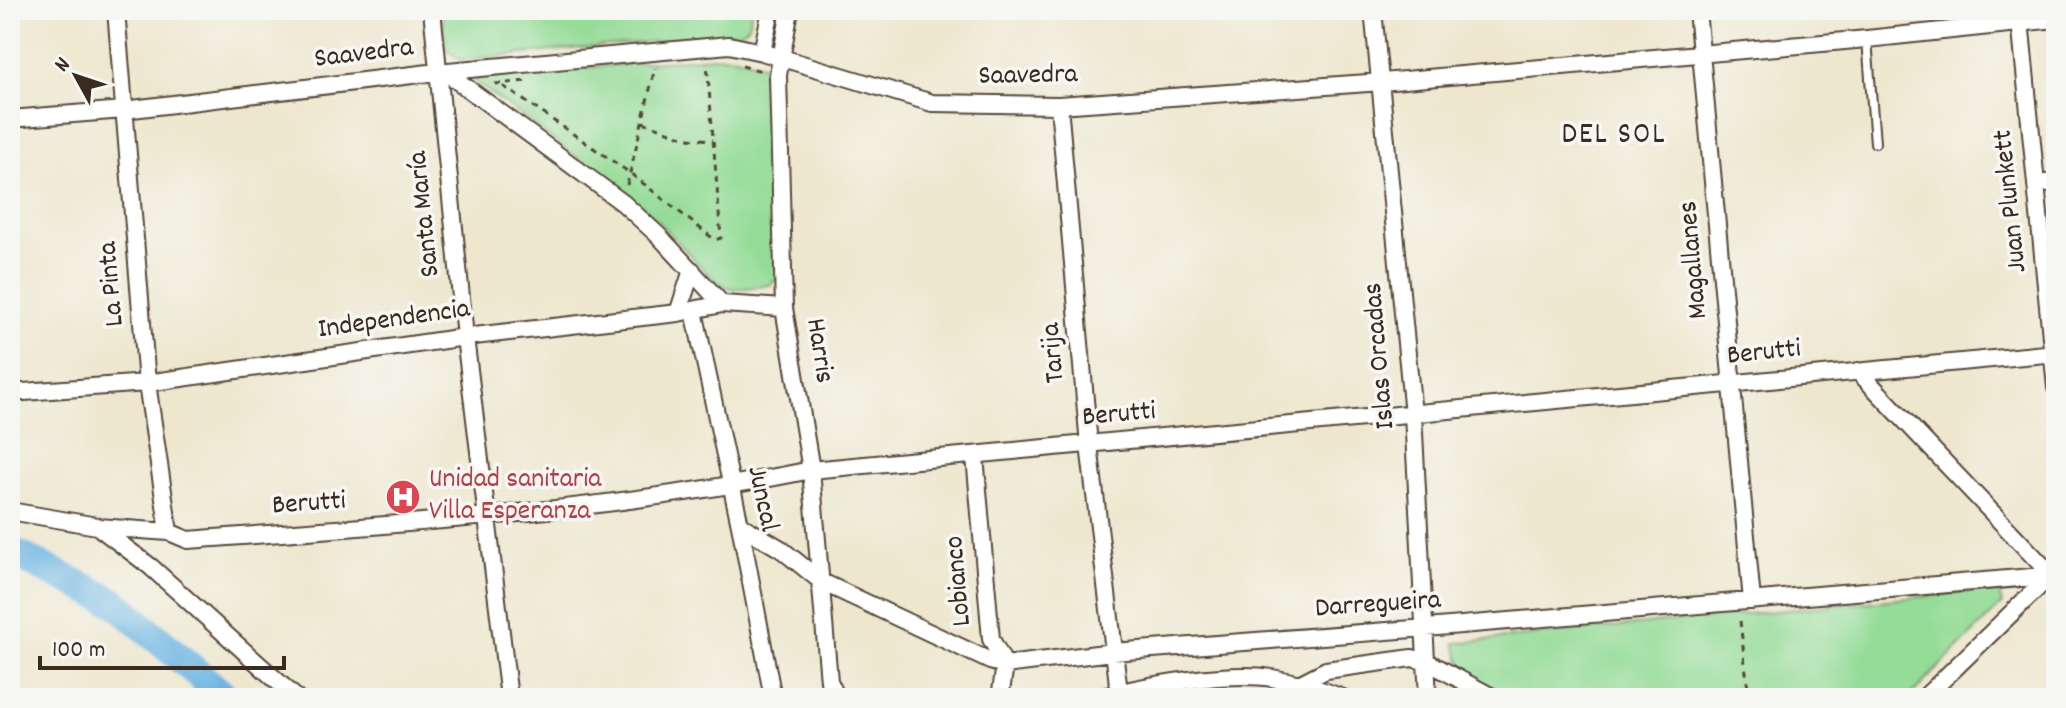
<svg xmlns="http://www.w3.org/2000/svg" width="2066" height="708" viewBox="0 0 2066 708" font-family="Dekko,sans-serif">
	<rect width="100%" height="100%" fill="#f6f6f2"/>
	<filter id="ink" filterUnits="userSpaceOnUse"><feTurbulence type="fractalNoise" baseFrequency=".0125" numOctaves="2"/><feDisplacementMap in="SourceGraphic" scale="16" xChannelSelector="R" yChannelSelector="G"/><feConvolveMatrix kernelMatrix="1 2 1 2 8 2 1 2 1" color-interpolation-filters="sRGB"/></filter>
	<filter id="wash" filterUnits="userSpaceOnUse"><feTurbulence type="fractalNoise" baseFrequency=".006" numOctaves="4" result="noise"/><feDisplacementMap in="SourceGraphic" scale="32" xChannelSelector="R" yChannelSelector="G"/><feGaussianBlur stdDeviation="1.8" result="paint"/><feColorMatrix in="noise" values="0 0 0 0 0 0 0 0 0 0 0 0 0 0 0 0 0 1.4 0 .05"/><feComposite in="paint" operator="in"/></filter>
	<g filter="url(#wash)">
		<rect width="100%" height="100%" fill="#eee7ce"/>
		<!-- green -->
		<path fill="#94dc97" stroke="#68835a" stroke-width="2" d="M442,10H752L748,27L738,33L460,60L445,48Z
			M722,56L737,57L772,68L768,91L767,114L780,271L778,278L770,285L737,289L726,287L710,276L656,219L624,192L474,81L478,77Z
			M1998,589L2002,604L1908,698H1512L1465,673L1455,643Z"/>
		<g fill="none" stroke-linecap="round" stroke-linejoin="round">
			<!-- river -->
			<path stroke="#69b4e2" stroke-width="30" d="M10,551L116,603L226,698"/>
		</g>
	</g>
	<g filter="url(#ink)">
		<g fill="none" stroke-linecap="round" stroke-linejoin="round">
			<!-- lane casing -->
			<g stroke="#564638" stroke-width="12">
				<path id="lane" d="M1867,39L1875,143"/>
			</g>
			<!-- street casing -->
			<g stroke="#564638" stroke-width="20">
				<path id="street" d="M116,10L147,383L169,532L188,540C397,524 606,512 811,470L2056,353
					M432,10L465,337L509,698
					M790,10L778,75L784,308L811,470L829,681L837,698
					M1373,10L1413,414L1428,698
					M1697,10L1752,601
					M2019,10L2056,388
					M762,52L771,10
					M444,71L623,203L659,236L722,304
					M1059,105L1089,445L1119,692
					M10,119L124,110L437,72L729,45L762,52L932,103L1059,105L1382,82L1867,39L2056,19
					M2037,184L2056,182
					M694,311L740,525L773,698
					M678,313L692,270
					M1858,371L2055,579
					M10,393L147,383L465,337L678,313L722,304L784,308
					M975,456L991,639L1005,665L1000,698
					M10,511L97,526L151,567L296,698
					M740,525L781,549L822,582L990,661L1005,665L1113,652L1426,628L2056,575
					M98,527L169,532
					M1297,685L1326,670L1412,658L1428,662L1494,698
					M1100,698C1142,685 1229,671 1272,678C1296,682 1320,689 1343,698
					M1924,698L2052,574"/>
			</g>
			<!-- path -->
			<path stroke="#564638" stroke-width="3" stroke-dasharray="6 6" stroke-linecap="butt" d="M742,66L762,71
				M495,84L528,81
				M503,86L630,173L715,240L721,238L707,63
				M643,122L687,138L713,140
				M627,185L655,68
				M1740,621L1749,698"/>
			<!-- lane -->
			<use href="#lane" stroke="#fff" stroke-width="8"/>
			<!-- street -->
			<use href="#street" stroke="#fff" stroke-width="16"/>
		</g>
	</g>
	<!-- icons -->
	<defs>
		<g id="hospital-disc" transform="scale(1.8)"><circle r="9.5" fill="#e0444e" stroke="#f6f6f2"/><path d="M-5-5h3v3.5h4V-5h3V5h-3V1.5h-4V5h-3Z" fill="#fff"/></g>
	</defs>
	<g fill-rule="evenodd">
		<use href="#hospital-disc" x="403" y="497"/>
	</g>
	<g text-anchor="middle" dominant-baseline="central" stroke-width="7" stroke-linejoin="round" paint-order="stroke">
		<!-- street labels -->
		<g font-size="28" fill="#3b2a1e" stroke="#f6f6f2">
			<text transform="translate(364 55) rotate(-7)">Saavedra</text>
			<text transform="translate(1028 77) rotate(-1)">Saavedra</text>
			<text transform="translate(2012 201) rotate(-96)">Juan Plunkett</text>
			<text transform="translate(426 214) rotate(-96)">Santa María</text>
			<text transform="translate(1695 260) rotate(-95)">Magallanes</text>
			<text transform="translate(113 284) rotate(-95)">La Pinta</text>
			<text transform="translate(394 321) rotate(-8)">Independencia</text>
			<text transform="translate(818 351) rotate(81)">Harris</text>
			<text transform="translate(1055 353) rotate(-95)">Tarija</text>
			<text transform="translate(1764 354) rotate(-6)">Berutti</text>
			<text transform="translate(1381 356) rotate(-95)">Islas Orcadas</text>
			<text transform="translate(1119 416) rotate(-5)">Berutti</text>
			<text transform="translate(761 499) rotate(78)">Juncal</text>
			<text transform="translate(309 505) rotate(-4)">Berutti</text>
			<text transform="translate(960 581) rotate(-95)">Lobianco</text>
			<text transform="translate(1378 606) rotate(-4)">Darregueira</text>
		</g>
		<!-- health labels -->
		<g font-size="28" fill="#be3a42" stroke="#f6f6f2" text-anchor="start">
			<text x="429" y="481">Unidad sanitaria<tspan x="429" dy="32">Villa Esperanza</tspan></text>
		</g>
		<!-- neighbourhood labels -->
		<g font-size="30" letter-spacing="2" fill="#3b2a1e" stroke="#f6f6f2">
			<text x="1614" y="136">DEL SOL</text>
		</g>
	</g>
	<!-- margin -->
	<rect width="2066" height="708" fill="none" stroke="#f6f6f2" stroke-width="40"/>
	<!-- north arrow -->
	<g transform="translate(76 76) rotate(310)" stroke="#f6f6f2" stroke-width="6" paint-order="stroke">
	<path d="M0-6L14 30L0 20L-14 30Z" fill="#3b2a1e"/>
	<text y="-12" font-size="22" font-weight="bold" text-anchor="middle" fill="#3b2a1e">N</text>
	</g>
	<!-- scale -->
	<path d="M40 656v12h244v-12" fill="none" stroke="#3b2a1e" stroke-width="4"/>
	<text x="52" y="656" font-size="24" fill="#3b2a1e" stroke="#f6f6f2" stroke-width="6" paint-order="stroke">100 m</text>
</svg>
